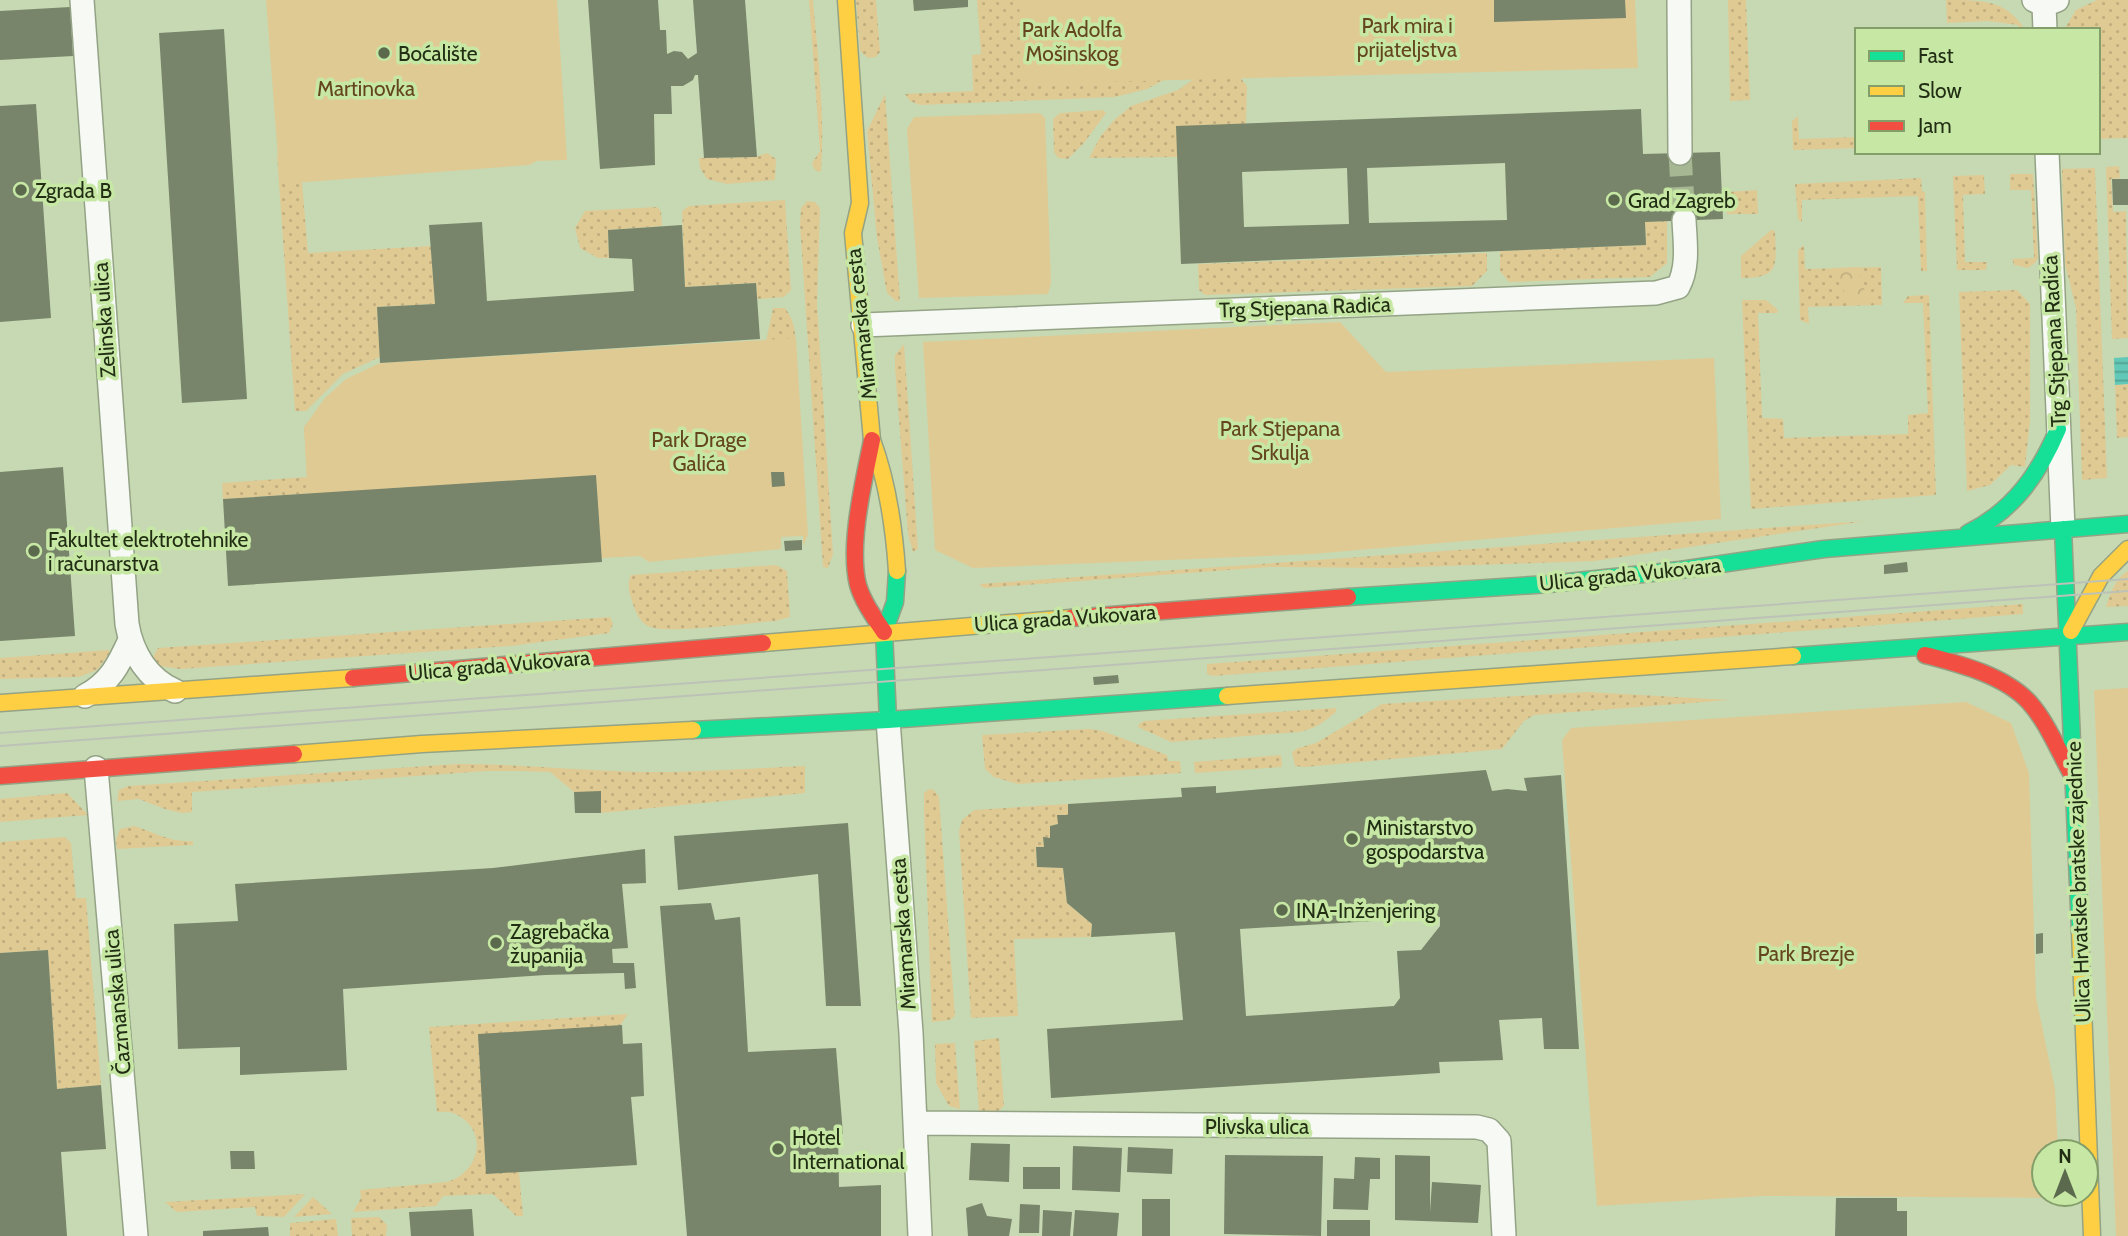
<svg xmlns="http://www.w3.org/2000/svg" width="2128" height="1236" viewBox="0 0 2128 1236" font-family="Cabin,sans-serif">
	<defs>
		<pattern id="grass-dots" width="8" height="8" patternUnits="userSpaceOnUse" patternTransform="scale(1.75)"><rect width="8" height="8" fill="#e0ca94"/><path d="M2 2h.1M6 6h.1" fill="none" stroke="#c0ae7f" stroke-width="1.8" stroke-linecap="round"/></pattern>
		<pattern id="forest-crowns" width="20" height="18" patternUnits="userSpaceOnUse" patternTransform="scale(1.75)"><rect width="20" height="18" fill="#e0ca94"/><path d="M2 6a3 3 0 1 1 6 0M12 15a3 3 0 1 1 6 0" fill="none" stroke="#c0ae7f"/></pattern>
		<pattern id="water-rules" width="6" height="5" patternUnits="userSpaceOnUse" patternTransform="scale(1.75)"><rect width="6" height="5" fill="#62c8b7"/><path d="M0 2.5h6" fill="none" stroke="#50a394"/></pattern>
	</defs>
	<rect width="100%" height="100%" fill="#c6d9b3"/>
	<!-- grass -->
	<path fill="url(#grass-dots)" d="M809,0H813C818,57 825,114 821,171L819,172L814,169L812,163L820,151Z
		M856,0H876L880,52L876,57L868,58L860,51Z
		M977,0H1288L1188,67L1147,89L1115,97L920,105L910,101L905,94L973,91L972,55L981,54Z
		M1728,0H1746L1750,100L1730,101Z
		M1946,0C1983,0 2007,0 2025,30H2021L2018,25L1988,21L1947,23Z
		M2097,0H2128V138L2098,139V30H2064L2076,10Z
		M1224,58L1247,86L1246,124L1177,157L1089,158L1100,137L1114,120L1131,106L1178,90Z
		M885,94L900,301H896L887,293L877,238L867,131Z
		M1103,110L1106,113L1084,143L1068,159L1058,158L1054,152L1053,119L1060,113Z
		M1798,116L1799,139L1857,137V148L1793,150L1792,121Z
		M306,153L309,182H302L308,253L431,246L435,304L377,307L380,357L343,374L306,411H295L277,155Z
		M767,153L776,159L775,180L727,184L707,179L700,168L699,158L756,157Z
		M2119,166L2120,178L2111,179L2113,212L2126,211L2128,338L2112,339L2106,167Z
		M2095,168L2107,478L2082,480L2076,308L2065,264L2062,169Z
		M2010,174H2033L2038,258L2035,263L2028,268L2014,265L2012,259L2034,258L2031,190H2010Z
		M1984,175L1985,194L1963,195L1965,262H1987L1986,270H1957L1953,176Z
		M1921,178L1922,191L1925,192L1927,271H1921L1918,196L1802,200V222L1798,219L1795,184Z
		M1757,190L1758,214H1727V192Z
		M785,200L791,290L784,297L757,299L756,283L685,287L682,211L689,206Z
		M807,201L815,202L820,208L817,304L833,554L828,568L823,567L800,225L801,208Z
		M657,207L661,211L662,226L608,230L609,258H598L580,248L575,228L585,211Z
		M1667,221V263L1650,277L1509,282L1500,271V251L1646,245L1645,222Z
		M1771,230L1775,231C1776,265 1781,278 1741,278V256Z
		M1804,245L1805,269L1881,267L1882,305L1808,307L1809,324L1800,320L1798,250Z
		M1487,253V271L1472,286L1205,295L1199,290L1198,264Z
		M2017,290L2030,304V421L2025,467L2011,465L1990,485L1967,491L1959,292Z
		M1929,295L1936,495L1751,509L1742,300H1766L1778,310L1777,313H1758L1762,418L1783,419L1784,438L1908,434V415L1928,413L1923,303H1903L1908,296Z
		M773,308H785C796,322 796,337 796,355L766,342Z
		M904,344L918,549L913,552L908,534L895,368V355Z
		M2128,384V437L2117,438L2115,385Z
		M304,427L367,490L223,499L222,483L307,477Z
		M1866,521L1594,561L1389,568L1269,567L984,588L979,584Z
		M776,565L787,571L790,617L775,621C749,623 671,634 650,627C640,623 635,611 632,601C629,593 627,583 631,575Z
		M2128,571V606L2106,607C2110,594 2115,578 2128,571Z
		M2023,604V614L1213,676L1207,674V664Z
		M610,617L613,624L609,633L511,646L180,669L160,666L153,657L158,648Z
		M109,650L110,653L97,670L79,677L0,679V658Z
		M1587,692L1730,700L1534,715L1524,721L1502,749L1305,767L1295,766L1292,752L1298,748L1316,743L1382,704Z
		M1336,708V712C1324,722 1315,729 1299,732L1171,742L1138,727L1139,724L1144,721Z
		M1089,729L1103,731L1167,755L1168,761H1180L1181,773L1018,784L994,777L985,769L982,735Z
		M1281,755L1282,767L1195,773L1194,762Z
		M458,764C529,764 600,773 671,772C716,771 760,768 805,766V793L601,813L600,792H574L550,772L521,771H487L192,792V812L182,813L165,809L139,799L117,801L119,790L128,786Z
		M929,789L934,790L939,797L955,1016L950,1020L932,1022L924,811V793Z
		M67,793L88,815L0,822V799Z
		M1068,804V815L1058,824L1050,826V838H1043L1044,847H1036L1037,867L1063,868L1067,903L1092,924L1091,937L1014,939L1018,1016L971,1018L959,831L962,820L974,810Z
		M134,826C154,832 171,843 193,841V845L117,849L116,840L120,829Z
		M65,837L71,843L76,898H86L101,1085L57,1089L48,950L0,953V842Z
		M628,1014L519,1172L523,1216H516L493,1194L443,1196L436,1206L353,1212L361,1198L360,1190L447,1182C482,1171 489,1128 453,1113C449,1111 442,1112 437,1112L429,1027Z
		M999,1038L1004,1106L997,1112L979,1113L974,1041Z
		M955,1043L960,1109L949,1106L936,1083L935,1044Z
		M305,1194L284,1217L257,1216L255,1207L177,1212L165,1202Z
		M313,1197L332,1214L294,1217Z
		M379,1217L387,1225L386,1236H352L351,1218Z
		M336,1219L338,1236H290V1223Z"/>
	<!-- forest -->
	<path fill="url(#forest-crowns)" d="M1859,267L1860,280L1870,301L1868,305H1850L1844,295L1843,283L1832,268Z"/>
	<!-- park -->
	<path fill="#e0ca94" d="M266,0H557L567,160L537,161L529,165L280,184Z
		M1019,0H1635L1638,68L1024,84Z
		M1040,113L1045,118L1051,283L1048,294L919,298L907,129L914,117Z
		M1340,322L1386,372L1714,358L1721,519L1312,554L973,568L935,550L923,342Z
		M796,338L808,535L803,546V536L781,537V549L649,562L640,556L601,558L308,494L304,427L325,398L346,379L380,363Z
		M2128,688V1236H2116L2094,690Z
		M1966,702L2011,723L2029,773L2036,997L2055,1089L2058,1152H2044V1194H2061V1198L1763,1196L1597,1206L1562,740L1571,728Z"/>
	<!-- water -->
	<path fill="url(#water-rules)" d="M2128,357V384L2115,385L2114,358Z"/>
	<!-- building -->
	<path fill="#78856a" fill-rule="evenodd" d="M588,0H658L660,30H666L667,54L674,51L682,52L688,59L697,53L693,0H745L757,157L704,158L698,75H695L693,80L683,86H671L672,114H654L655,165L600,169Z
		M913,0H968V7L914,11Z
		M1494,0H1625L1626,18L1494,22Z
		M70,7L73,56L0,60V11Z
		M224,29L247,399L182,403L159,33Z
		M36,104L51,318L0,322V106Z
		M1641,109L1643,154L1720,152L1723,219L1645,222L1646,245L1181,264L1176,126ZM1505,163L1507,220L1369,223L1367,168ZM1347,168L1349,224L1244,227L1242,172Z
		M2112,179H2128V205H2113Z
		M482,222L487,301L634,291L632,259L609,258L608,230L682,225L685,287L756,283L760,339L380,363L377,307L435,304L429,225Z
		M63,467L75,636L0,641V472Z
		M771,472H784L785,486L772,487Z
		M596,475L602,562L228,586L223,499Z
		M802,540V550L785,551L784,541Z
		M1907,562L1908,572L1884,574V565Z
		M1118,675L1119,683L1094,685L1093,677Z
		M1486,770L1492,791L1507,789L1527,791L1524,778L1561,775L1579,1049H1544L1542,1018L1499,1020L1503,1060L1439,1062L1440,1073L1051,1098L1047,1029L1183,1020L1175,932L1091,937L1092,924L1067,903L1063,868L1037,867L1036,847H1044L1043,837L1050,838V826L1058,824L1057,815H1068V804L1182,797L1181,788L1216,786V793ZM1440,917V926L1421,950L1397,951L1400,998L1394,1006L1246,1016L1240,929Z
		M601,791V813H575L574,792Z
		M848,823L861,1006H826L818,874L678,890L674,836Z
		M645,849L646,883L622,884L628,948L612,949L613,963H634L636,988L625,989L624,973H620L545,975L343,989L347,1070L240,1075V1047L178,1049L174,924L238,921L235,884L493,868Z
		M711,903L715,920L740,917L748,1052L836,1048L843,1134L838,1135L839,1187L881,1185V1236H687L660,906Z
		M2043,933V953L2036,954V934Z
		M48,950L57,1089L101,1085L106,1149L61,1152L67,1236H0V953Z
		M622,1025L623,1044L642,1043L644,1096L631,1097L637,1165L486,1174L478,1034Z
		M971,1143L1010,1144L1009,1182L969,1180Z
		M1073,1146L1122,1148L1120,1192L1072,1190Z
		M1128,1147L1173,1149L1172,1174L1127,1172Z
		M230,1151H254L255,1169H231Z
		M1225,1155L1323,1156L1321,1236L1224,1234Z
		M1395,1155L1430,1156V1212L1432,1182L1481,1185L1478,1223L1395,1220Z
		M1355,1157L1380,1158V1179H1370L1368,1210L1333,1209L1334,1178L1354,1179Z
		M1023,1167H1060V1189H1023Z
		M1836,1198H1897V1211H1907V1236H1835Z
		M1142,1199H1170V1236H1142Z
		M982,1203L987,1216L1012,1219L1009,1236H968L966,1208Z
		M1020,1204L1040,1205L1039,1233H1019Z
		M472,1209L474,1236H411L409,1212Z
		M1043,1210L1072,1212L1070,1236H1042Z
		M1075,1210L1119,1213L1117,1236H1073Z
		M1327,1220H1370V1236H1327Z
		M268,1227L269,1236H203V1231Z"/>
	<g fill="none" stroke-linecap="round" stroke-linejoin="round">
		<!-- street-tunnel -->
		<path stroke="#a5b793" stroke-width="23" stroke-dasharray="23 11" stroke-linecap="butt" d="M1680,153L1684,220"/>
		<!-- street casing -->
		<g stroke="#94a385" stroke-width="26">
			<path id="street" d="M82,0L127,624C132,654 148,679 175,691
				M1679,0L1680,153
				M2034,0L2044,5L2057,0
				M2044,5L2045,30
				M2047,152L2063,529
				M863,325L1656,293L1678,287C1689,267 1685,242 1684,220
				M85,696C110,683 119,664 130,640
				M888,720L911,1033L920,1236
				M96,768L136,1236
				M915,1123L1477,1127L1489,1130L1499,1141L1504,1236"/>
		</g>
		<!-- fast casing -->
		<g stroke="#94a385" stroke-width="19">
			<path id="fast" d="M2063,529L2080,931
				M1968,533C2013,511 2039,474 2058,429
				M1348,597L1549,584L1680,570L1824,549L2128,524
				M1793,656L2128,632
				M888,720L884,632L895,602L897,571
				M693,730L888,720L1227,696"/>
		</g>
		<!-- slow casing -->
		<g stroke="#94a385" stroke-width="19">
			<path id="slow" d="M846,0L860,203L853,233L872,440C888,483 894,526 897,571
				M2071,631L2101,576L2128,549
				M763,643L1071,618
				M1227,696L1793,656
				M0,703L353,678
				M294,754L422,744L693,730
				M2080,931L2092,1236"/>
		</g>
		<!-- jam casing -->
		<g stroke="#94a385" stroke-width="19">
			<path id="jam" d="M872,440C864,480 848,545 858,585C863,602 874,617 884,632
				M1071,618L1348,597
				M1925,655C1959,664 2004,675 2029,702C2047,722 2058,750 2071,773
				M353,678L763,643
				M0,776L294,754"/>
		</g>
		<!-- street -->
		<use href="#street" stroke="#f6f9f4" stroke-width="23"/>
		<!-- fast -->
		<use href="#fast" stroke="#16e098" stroke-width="16"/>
		<!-- slow -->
		<use href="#slow" stroke="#ffcf43" stroke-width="16"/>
		<!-- jam -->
		<use href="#jam" stroke="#f24e42" stroke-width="16"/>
		<!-- tram -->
		<path stroke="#bdc2b7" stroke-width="2" d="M0,733L2128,579
			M0,746L2128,591"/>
	</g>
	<!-- markers -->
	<g fill="#5b6a4c" stroke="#c6e8a4" stroke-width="2.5">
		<circle cx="384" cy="53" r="7"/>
		<circle cx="21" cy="190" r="7"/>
		<circle cx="1614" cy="200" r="7"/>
		<circle cx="34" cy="551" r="7"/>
		<circle cx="1352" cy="839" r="7"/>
		<circle cx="1282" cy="910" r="7"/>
		<circle cx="496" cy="943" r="7"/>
		<circle cx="778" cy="1149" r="7"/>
	</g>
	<g text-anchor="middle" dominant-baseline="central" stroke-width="7" stroke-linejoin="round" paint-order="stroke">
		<!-- park labels -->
		<g font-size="21" fill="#64451e" stroke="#c6e8a4">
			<text x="1407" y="25">Park mira i<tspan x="1407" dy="24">prijateljstva</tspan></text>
			<text x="1072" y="29">Park Adolfa<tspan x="1072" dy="24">Mošinskog</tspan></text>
			<text x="366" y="88">Martinovka</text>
			<text x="1280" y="428">Park Stjepana<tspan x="1280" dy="24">Srkulja</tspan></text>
			<text x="699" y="439">Park Drage<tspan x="699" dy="24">Galića</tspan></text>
			<text x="1806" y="953">Park Brezje</text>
		</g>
		<!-- poi labels -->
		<g font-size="21" fill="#222e14" stroke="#c6e8a4" text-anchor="start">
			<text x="398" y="53">Boćalište</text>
			<text x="35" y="190">Zgrada B</text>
			<text x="1628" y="200">Grad Zagreb</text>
			<text x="48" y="539">Fakultet elektrotehnike<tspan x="48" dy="24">i računarstva</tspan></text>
			<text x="1366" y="827">Ministarstvo<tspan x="1366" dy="24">gospodarstva</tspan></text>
			<text x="1296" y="910">INA-Inženjering</text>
			<text x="510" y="931">Zagrebačka<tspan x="510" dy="24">županija</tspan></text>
			<text x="792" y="1137">Hotel<tspan x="792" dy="24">International</tspan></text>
		</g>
		<!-- street labels -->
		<g font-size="21" fill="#222e14" stroke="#c6e8a4">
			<text transform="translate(1305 307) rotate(-2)">Trg Stjepana Radića</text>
			<text transform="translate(104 320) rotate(-94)">Zelinska ulica</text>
			<text transform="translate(861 324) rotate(-96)">Miramarska cesta</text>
			<text transform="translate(2054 341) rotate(-93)">Trg Stjepana Radića</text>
			<text transform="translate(1630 574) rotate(-6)">Ulica grada Vukovara</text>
			<text transform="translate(1065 618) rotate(-4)">Ulica grada Vukovara</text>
			<text transform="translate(499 665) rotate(-5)">Ulica grada Vukovara</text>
			<text transform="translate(2078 882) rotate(-92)">Ulica Hrvatske bratske zajednice</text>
			<text transform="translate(903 934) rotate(-94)">Miramarska cesta</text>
			<text transform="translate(117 1002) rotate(-95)">Čazmanska ulica</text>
			<text x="1257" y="1126">Plivska ulica</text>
		</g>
	</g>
	<!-- legend -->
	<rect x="1855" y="28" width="245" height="126" fill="#c6e8a4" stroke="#849e6a" stroke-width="2"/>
	<rect x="1869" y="51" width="35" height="10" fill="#16e098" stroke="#849e6a" stroke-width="2"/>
	<text x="1918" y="63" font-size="21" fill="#222e14">Fast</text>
	<rect x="1869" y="86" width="35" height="10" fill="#ffcf43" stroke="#849e6a" stroke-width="2"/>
	<text x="1918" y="98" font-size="21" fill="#222e14">Slow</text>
	<rect x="1869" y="121" width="35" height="10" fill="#f24e42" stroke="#849e6a" stroke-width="2"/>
	<text x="1918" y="133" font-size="21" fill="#222e14">Jam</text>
	<!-- north arrow -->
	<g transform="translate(2065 1173)"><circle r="33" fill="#c6e8a4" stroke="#849e6a" stroke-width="2"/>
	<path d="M0-5L12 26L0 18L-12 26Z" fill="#5b6a4c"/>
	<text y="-10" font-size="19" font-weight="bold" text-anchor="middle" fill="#222e14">N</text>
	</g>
</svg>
